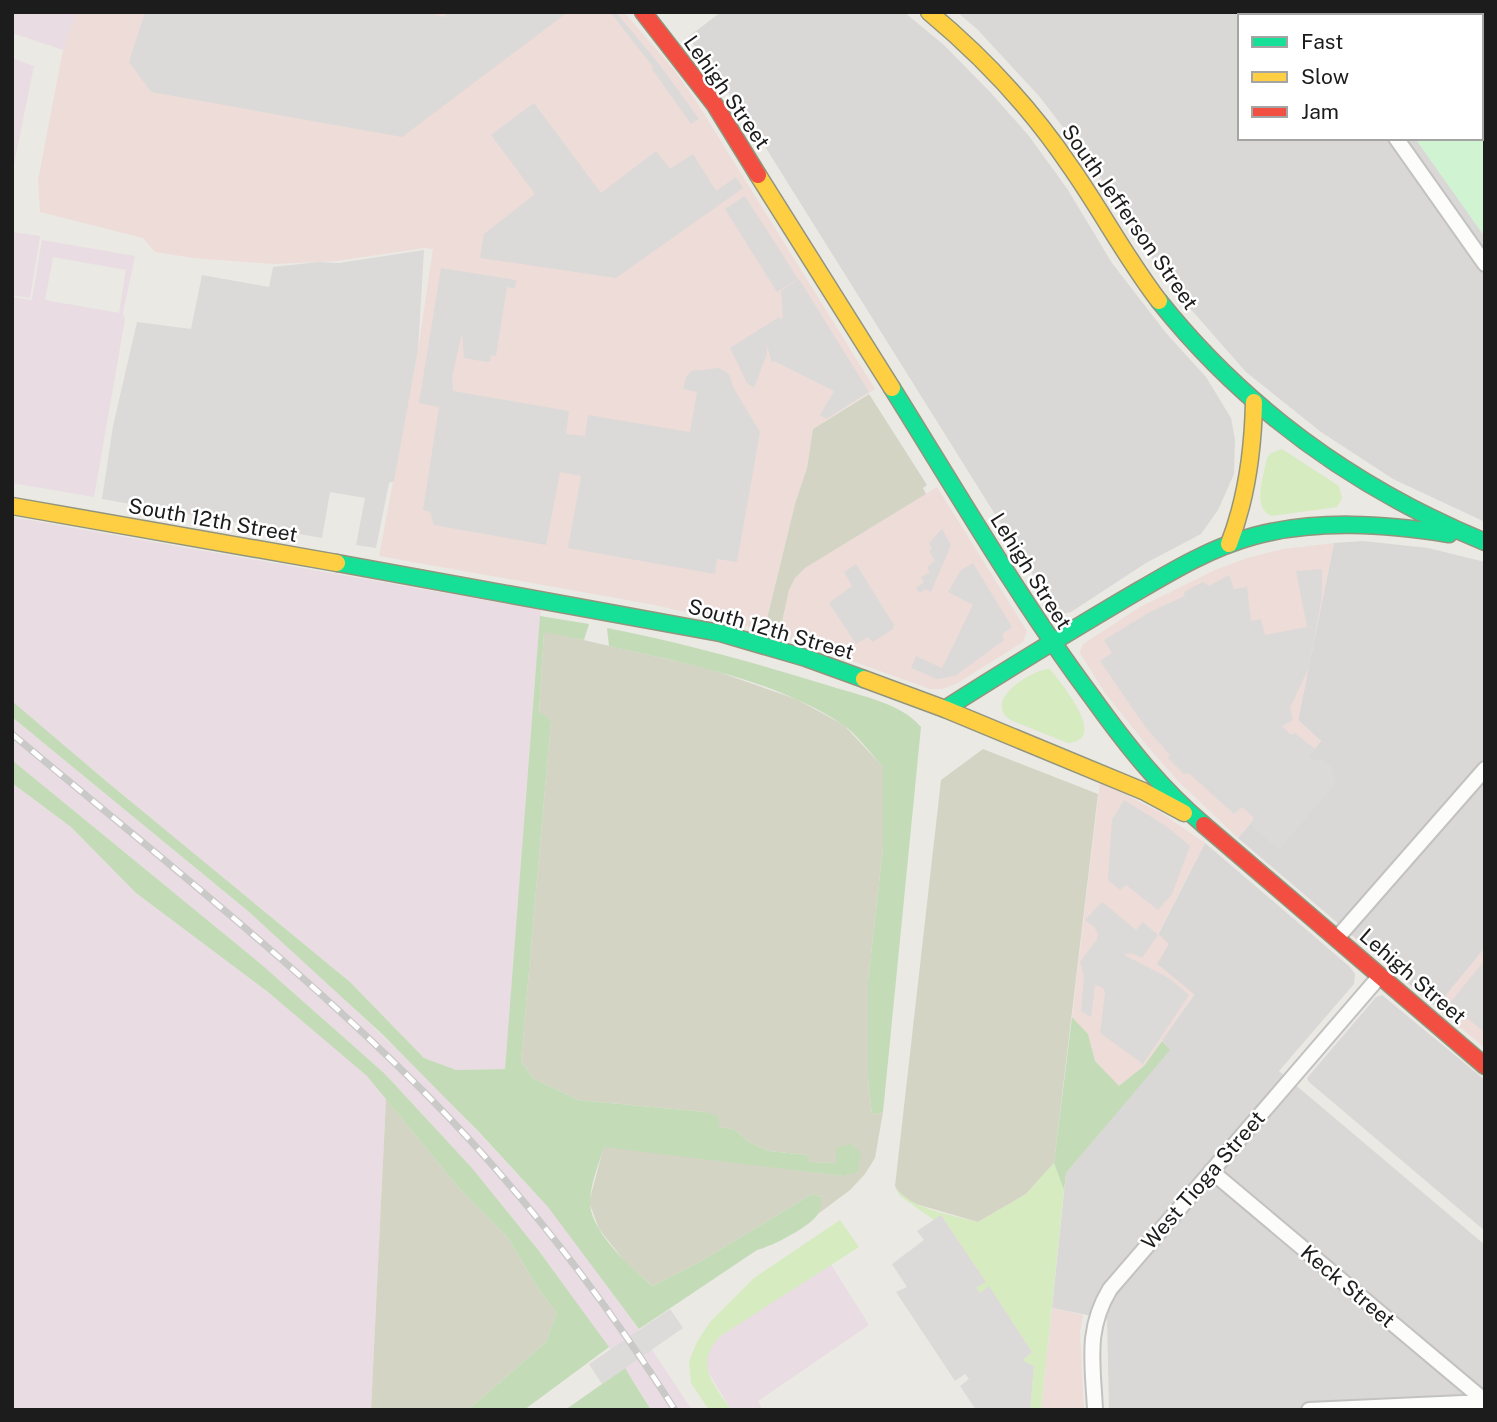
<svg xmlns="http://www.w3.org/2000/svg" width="1497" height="1422" viewBox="0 0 1497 1422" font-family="'Public Sans',sans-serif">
	<rect width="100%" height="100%" fill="#ebe9e4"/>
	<!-- residential -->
	<path fill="#dad8d6" d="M721,12H904L944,45L991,93L1029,136L1068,190L1112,263L1166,333L1206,377L1231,418L1235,440L1234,474L1218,510L1201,534L1146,563L1071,612L1058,615L749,121L688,37Z
		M957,12H1327L1329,16H1240V138H1415L1485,237V522L1393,479L1321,432L1246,372L1173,289L1144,247L1093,166L1039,96L977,29Z
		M1363,541L1428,548L1485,562V948L1436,1007L1238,838L1321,741L1298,720L1334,543Z
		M1205,843L1350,967L1355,974L1354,984L1279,1071L1485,1245V1410H1109L1107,1319L1052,1308L1066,1173L1169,1050L1162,1040L1194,995L1157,964L1158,935Z
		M1382,995L1485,1080V1231L1309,1082L1307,1078L1376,997Z"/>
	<!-- commercial -->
	<path fill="#eedcd8" d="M76,12H624L675,71L696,101L875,389L813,429L807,468L795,504L764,630L650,604L379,556L418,350L433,249L425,248L337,261L274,264L193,258L155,252L143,238L40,212L38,180L63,50Z
		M937,487L1027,631L1023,642L956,684L942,689H930L780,635L789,590L795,578L805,568Z
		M1334,543L1298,720L1321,741L1238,838L1178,781L1148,747L1105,693L1080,653L1081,648L1083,644L1140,607L1215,570L1247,558L1283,549Z
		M1100,782L1160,812L1205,843L1158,934L1169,944L1157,964L1194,994L1144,1066L1119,1087L1095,1061L1088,1034L1072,1017Z
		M1485,948V1048L1436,1007Z
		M1052,1308L1083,1315L1080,1332L1084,1410H1041Z"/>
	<!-- industrial -->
	<path fill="#e9dce3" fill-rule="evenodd" d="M12,12H76L63,50L12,33Z
		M12,58L34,66L12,174Z
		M12,232L40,236L30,298L12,295Z
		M42,240L135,256L123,313L125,319L94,497L12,483V297L32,300ZM53,257L126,270L119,313L45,300Z
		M12,517L541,610L505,1069L456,1070L424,1058L350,982L106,781L12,701Z
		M12,717L248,911L320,976L436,1087L549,1208L633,1321L692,1410H651L635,1383L539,1251L472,1168L384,1073L262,965L12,760Z
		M12,783L71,827L136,893L268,992L333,1045L367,1076L386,1099L371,1410H12Z
		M830,1263L869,1325L758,1401L763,1410H731L707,1370L706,1361L712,1345L719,1337Z"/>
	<!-- construction -->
	<path fill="#d4d4c5" d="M869,394L927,485L923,488L926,494L805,568L795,578L789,590L780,632L765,627L795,504L807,468L813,429Z
		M544,631L710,669L796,699L844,725L883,767V848L868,982V1077L872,1115L883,1112L875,1158L865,1174L850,1190L818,1214L822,1197L812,1194L703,1260L653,1286L626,1263L599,1229L589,1202L604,1146L843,1176L836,1163L810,1162L807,1155L769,1151L749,1142L734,1129L718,1127L705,1112L578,1100L533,1078L521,1061L551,720L539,713Z
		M983,749L1098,794L1054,1163L1026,1194L978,1222L909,1202L899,1194L895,1186L941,780Z
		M386,1099L458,1187L508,1238L537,1287L557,1313L546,1342L468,1410H371Z"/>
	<!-- grass -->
	<path fill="#d6ebc0" d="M1282,449L1339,486L1342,498L1337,507L1272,516C1251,509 1264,475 1267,458L1271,453Z
		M1050,669C1062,684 1109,740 1068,743L1013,721C979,703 1031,669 1050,669Z
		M1054,1163L1064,1190L1041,1410H1030L1034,1366L1025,1362L1024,1359L1032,1352L989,1287L980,1293L976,1288L985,1281L941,1215L934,1220L900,1196L895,1186C908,1209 953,1215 978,1222L1026,1194Z
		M840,1220L859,1247L719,1337C694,1366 714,1384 731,1410H709L691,1383L689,1361L697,1342L710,1322L754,1278Z"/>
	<!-- forest -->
	<path fill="#c3dbb7" d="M540,616L589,624L584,640L544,632L539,712L551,720L521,1061L533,1078L578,1100L705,1112L718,1116L719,1127L734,1129L749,1142L769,1151L807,1155L810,1162L836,1163V1148L851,1144L861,1153L858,1172L843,1176L604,1147C599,1163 591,1183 590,1200C588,1230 632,1269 653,1286L703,1260L812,1194L822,1197C821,1201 821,1210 818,1214C811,1226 771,1247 757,1250L639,1329L548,1207L478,1131L382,1034L248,911L12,717V701L106,781L350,982L424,1058L456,1070L505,1069Z
		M607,628C683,643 756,663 830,686C860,696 900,702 921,727L883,1112L872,1115L868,1077V982L883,848V767C870,753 857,734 842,724C773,679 687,664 609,646Z
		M12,760L262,965L384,1073L472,1168L539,1251L609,1347L524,1410H468L546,1342L557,1313L537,1287L508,1238L458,1187L367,1076L268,992L136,893L71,827L12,783Z
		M1072,1017L1088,1034L1095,1061L1119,1086L1144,1066L1162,1041L1170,1050L1066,1173L1064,1190L1054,1163Z
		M625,1368L651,1410H565Z"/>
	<!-- park -->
	<path fill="#d0f3d1" d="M1327,12H1485V237L1415,138H1481V16H1329Z"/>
	<!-- parking -->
	<path fill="#dbdad8" d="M145,12H428L443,17L449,12H568L402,137L151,92L129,62Z
		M610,12H616L659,64L699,119L691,124L652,69L653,67Z
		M534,103L601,193L656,151L670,169L693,154L716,191L736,177L743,188L616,278L480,258L484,234L535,194L491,135Z
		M745,196L798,279L777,292L725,209Z
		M424,250L418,350L394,481L389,483L376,548L356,545L365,498L330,492L322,538L102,499L113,426L137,322L191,329L202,275L269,287L273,267L318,262L339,263Z
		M441,268L516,280L515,288L507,287L496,356L491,355L490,361L487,362L464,358L462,333L452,377L453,391L569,411L566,434L585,436L588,415L690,432L697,392L683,389L686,377L692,371L719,368L729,374L734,389L760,432L737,562L717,559L715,574L568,548L581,476L560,472L546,545L434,525L430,512L423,510L439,407L419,403Z
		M799,279L869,392L826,419L820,415L834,391L774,361L772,363L766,342L767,354L754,388L747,383L730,348L779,317L780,319L783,318L781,291Z
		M942,529L951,545L931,592L926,589L919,593L916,588L924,582L921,577L930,572L927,567L935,561L929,551L932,549L929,543Z
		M973,563L1012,627L1002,634L1004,640L955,676L937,679L911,668L916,656L942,668L973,605L948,592L961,570Z
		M856,564L894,625L893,629L873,642L868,637L856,644L829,603L852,586L844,572Z
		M1322,569V596L1309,667L1290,708L1293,720L1282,726L1291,735L1295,733L1315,749L1309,756L1316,762L1322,758L1334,769L1331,773L1337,781L1279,850L1250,824L1254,818L1242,807L1234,814L1192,776L1188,773L1184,774L1168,758L1170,755L1146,728L1100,661L1112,653L1104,640L1150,612L1185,596L1184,592L1203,582L1209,586L1229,575L1234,589L1247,587L1251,621L1261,619L1265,635L1307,627L1296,571Z
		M1124,800L1166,826L1190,846L1172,894L1158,910L1126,885L1120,890L1108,880L1112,820Z
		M1102,902L1136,930L1143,922L1158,935L1142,958L1131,953L1124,955L1169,978L1189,995L1143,1064L1100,1033L1105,993L1103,988L1095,985L1091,1017L1081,1011L1084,976L1080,962L1097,939L1098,933L1094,927L1085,920Z
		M1484,961L1485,962V1033L1450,1003Z
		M941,1215L986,1282L976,1288L980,1293L989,1286L1032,1352L1024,1359L1025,1362L1034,1366L1030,1410H976L960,1386L969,1379L965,1374L955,1381L896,1292L907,1287L892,1264L924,1240L917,1231Z"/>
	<!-- pier -->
	<path fill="#dcdbd9" d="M670,1309L683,1328L602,1384L589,1364Z"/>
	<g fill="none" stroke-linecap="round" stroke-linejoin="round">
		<!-- street casing -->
		<g stroke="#c3c2c0" stroke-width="18">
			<path id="street" d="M1307,12L1310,16
				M1396,138L1485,264
				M1337,938L1485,769
				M1211,1171L1485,1401
				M1095,1410C1093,1364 1085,1330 1110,1289L1379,977
				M1309,1410L1485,1402"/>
		</g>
		<!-- fast casing -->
		<g stroke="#92957c" stroke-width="19">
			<path id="fast" d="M1159,301C1246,410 1357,489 1485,542
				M892,388C957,492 1019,599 1092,697C1125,743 1160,788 1204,825
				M337,563L720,633L806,658L864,679
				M945,709C1003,672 1062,636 1121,601C1164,576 1206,549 1254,536C1318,519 1385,524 1449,534"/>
		</g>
		<!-- slow casing -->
		<g stroke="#92957c" stroke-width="19">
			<path id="slow" d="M929,12C983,57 1031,108 1070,166C1101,210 1126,258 1159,301
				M758,175L892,388
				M12,506L337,563
				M1229,544C1247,498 1253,451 1254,402
				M864,679L945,709L1143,791L1184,813"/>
		</g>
		<!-- jam casing -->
		<g stroke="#92957c" stroke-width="19">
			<path id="jam" d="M643,12L715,105L758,175
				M1204,825L1485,1066"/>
		</g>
		<!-- street -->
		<use href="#street" stroke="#fcfcfb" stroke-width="14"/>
		<!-- fast -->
		<use href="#fast" stroke="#16e098" stroke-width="16"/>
		<!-- slow -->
		<use href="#slow" stroke="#ffcf43" stroke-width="16"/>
		<!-- jam -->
		<use href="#jam" stroke="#f24e42" stroke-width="16"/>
		<!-- rail casing -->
		<g stroke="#c9c9c8" stroke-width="7">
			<path id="rail" d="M12,734C152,851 298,965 427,1095C521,1190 603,1297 675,1410"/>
		</g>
		<!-- rail -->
		<use href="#rail" stroke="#fff" stroke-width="4.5" stroke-dasharray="13" stroke-linecap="butt"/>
	</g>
	<g text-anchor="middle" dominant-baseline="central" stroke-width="5" stroke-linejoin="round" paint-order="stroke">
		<!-- street labels -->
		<g font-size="21" fill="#1c1c1c" stroke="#fff">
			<text transform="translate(727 92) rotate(55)">Lehigh Street</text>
			<text transform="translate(1130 217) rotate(55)">South Jefferson Street</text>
			<text transform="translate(213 520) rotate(10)">South 12th Street</text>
			<text transform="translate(1031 571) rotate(58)">Lehigh Street</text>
			<text transform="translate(771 629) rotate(16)">South 12th Street</text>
			<text transform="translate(1413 976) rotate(41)">Lehigh Street</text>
			<text transform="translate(1203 1180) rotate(-49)">West Tioga Street</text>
			<text transform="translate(1348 1286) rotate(40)">Keck Street</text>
		</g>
	</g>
	<!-- border -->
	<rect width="1497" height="1422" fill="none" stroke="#1c1c1c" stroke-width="28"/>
	<!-- legend -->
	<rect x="1238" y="14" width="245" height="126" fill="#ffffff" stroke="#a4a4a4" stroke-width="2"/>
	<rect x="1252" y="37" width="35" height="10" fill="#16e098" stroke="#a4a4a4" stroke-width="2"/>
	<text x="1301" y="49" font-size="21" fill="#1c1c1c">Fast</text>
	<rect x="1252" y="72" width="35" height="10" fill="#ffcf43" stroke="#a4a4a4" stroke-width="2"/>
	<text x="1301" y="84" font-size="21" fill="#1c1c1c">Slow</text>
	<rect x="1252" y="107" width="35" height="10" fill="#f24e42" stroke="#a4a4a4" stroke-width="2"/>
	<text x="1301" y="119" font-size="21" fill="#1c1c1c">Jam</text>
</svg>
